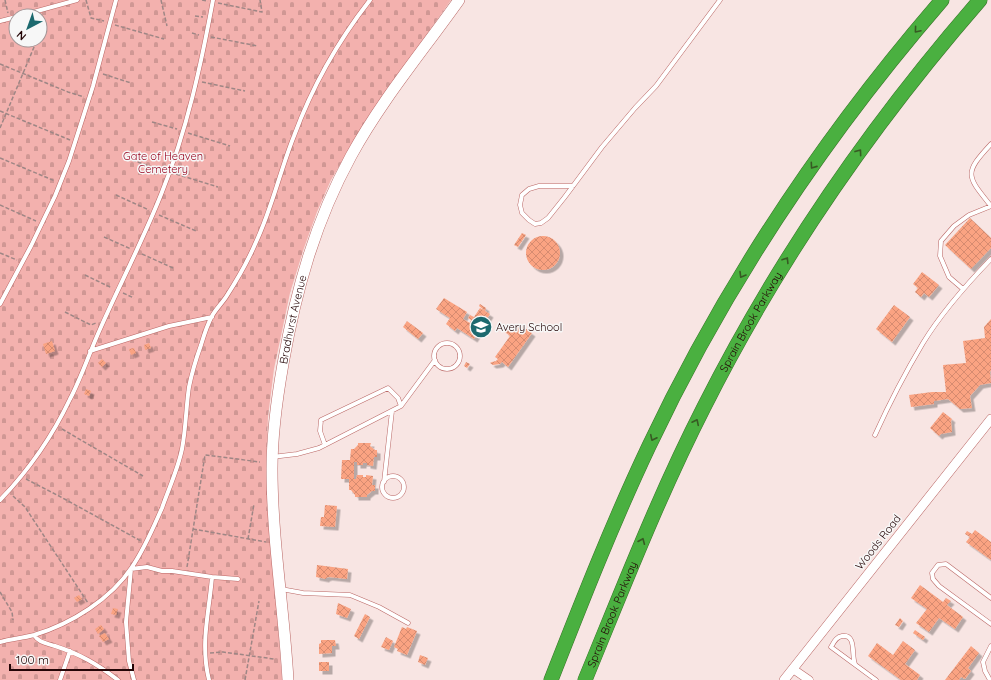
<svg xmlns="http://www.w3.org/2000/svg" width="991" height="680" viewBox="0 0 991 680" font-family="Quicksand,sans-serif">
	<defs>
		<pattern id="cemetery-stones" width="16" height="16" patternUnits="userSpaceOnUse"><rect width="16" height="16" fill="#f3b1ae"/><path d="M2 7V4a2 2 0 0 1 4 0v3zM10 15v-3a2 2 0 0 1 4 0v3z" fill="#d09794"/></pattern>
		<pattern id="building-cross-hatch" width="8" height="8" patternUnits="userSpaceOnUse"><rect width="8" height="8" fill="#faa382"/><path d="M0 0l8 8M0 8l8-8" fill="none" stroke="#d68b6f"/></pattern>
		<filter id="shadow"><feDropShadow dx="3.5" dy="3.5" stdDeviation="0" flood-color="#0004"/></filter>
	</defs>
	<rect width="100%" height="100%" fill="#f8e5e3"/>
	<!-- cemetery -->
	<path fill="url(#cemetery-stones)" fill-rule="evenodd" d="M0,0H451L366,120L331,180L317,212L304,248L290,293L274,369L268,417L266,466L282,680H0ZM16,16H40V40H16Z"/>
	<!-- building -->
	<path fill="url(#building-cross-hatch)" filter="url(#shadow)" d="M970,218L991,238V248L971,269L945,245Z
		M522,233L526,235L518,247L514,245Z
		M526 253a17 17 0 1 1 34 0a17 17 0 1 1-34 0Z
		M922,272L939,285L929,297L924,293L921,297L915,292L918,288L913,284Z
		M444,298L467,312L463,319L470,323L471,320L468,318L470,315L474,317L480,308L490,314L474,339L457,328L455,331L446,324L450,318L436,309Z
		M480,304L486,308L485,311L479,306Z
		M894,305L910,317L892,342L876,329Z
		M991,319V370L990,372L991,383L980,385L970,396L972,408L960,409L948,399L934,401V404L911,407L909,395L932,392H946L943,365L966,363L963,341L985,338L984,327Z
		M407,321L423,333L418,339L403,327Z
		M519,324L532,333L508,367L502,362L500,364L493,365L490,363L492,362L496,361L498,359L495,357L510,336L505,332L509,327L514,330Z
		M52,341L55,351L46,354L43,344Z
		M149,343L151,348L145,350L144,345Z
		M134,348L136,353L131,355L129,349Z
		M102,359L106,363L102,367L98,363Z
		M466,362L470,364L467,368L464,366Z
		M86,389L91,391L89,396L84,394Z
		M943,412L952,419L951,421L952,432L941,434L939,436L930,428Z
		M358,443H371L370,446L375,450H377V457H374L373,466L367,465V463H363V465H357V462H354V479H356L357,475H363V477H366V475L373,476L372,485H375V491H372L367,495V497H355V495L351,490H349V479H341L342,460H350L351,449H354L358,445Z
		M325,505L337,506L335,527L320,526L321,517H324Z
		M975,530L991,542V560L966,542L970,537L965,534L967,531L972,534Z
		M317,565L348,569L347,579L329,577L326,578V579L316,577Z
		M920,585L943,602L946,598L951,601L947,605L963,617L955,629L939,618L929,632L916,623L927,609L911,598Z
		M79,595L82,599L77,602L74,598Z
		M338,603L351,609L347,618L336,614Z
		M113,608L118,609L116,615L111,614Z
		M365,614L370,617L359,639L354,636Z
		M900,618L903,621L899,627L895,625Z
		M101,625L104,629L98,634L95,629Z
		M402,627L406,629L407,627L417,631L407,655L397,651L398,649L394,647Z
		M915,630L925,637L923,640L913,633Z
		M105,633L109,639L103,642L99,636Z
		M386,637L393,641L389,650L381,647Z
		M321,640H335L336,646H332V653L319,654V644L321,643Z
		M903,641L915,650L905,664L920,675L917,680H901L868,656L877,643L893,655Z
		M971,646L979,653L968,668L971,671L965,679L961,677L959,680H945Z
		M420,655L428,658L425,665L418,662Z
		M319,662H329V671H319Z"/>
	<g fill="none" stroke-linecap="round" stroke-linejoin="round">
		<!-- service casing -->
		<g stroke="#ba6765" stroke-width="5">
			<path id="service" d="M19,16L77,0
				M0,21L16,17
				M991,144C963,174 967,176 991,206
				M573,186H539L529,189L522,195L520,205L522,213L529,220L535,224L541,223L548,218L564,198L573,186L602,147L635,108L656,86L720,0
				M963,289L949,277L940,256L941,241L954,226L969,215L991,206
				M0,304L31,246L55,196L69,161L93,86L116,0
				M434 356a13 13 0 1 1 26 0a13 13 0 1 1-26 0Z
				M90,351L169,326L212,317
				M875,435C889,404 905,373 923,343C942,312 966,285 991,259
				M325,445L320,431L321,420L388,388L398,398L401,406
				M272,457L297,454L319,448L401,406L435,360
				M382 487a11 11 0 1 1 22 0a11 11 0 1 1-22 0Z
				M384,482L392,411
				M0,500C29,470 52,437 70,399C82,376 90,351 101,327C121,282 144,238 162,192C187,130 201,65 213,0
				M281,589L303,593L350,595L379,607L408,623
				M991,598L946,564L938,565L932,573L933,579L939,586L991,624
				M34,635C39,643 46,643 55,646C80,654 97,664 118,680
				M0,642C11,639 23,638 34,635C71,624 111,599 132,567C145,548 153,528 162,508C169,488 178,469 182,449C186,428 186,407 189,387C192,372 196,359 201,345C204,335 207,325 212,316C216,309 222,303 226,297C237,280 248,261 256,242C272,208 280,171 294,136C312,87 338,41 370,0
				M855,664C851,655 857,634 842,636C836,637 834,642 831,647L876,680
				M60,680L70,651
				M134,680L129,661L126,622L131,569L147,567L162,571H172L212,577L238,579
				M209,680C200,643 209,614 212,577
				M990,680L985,671L983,662L991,646"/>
		</g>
		<!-- minor casing -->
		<g stroke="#ba6765" stroke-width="9">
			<path id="minor" d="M793,669L809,680"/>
		</g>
		<!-- tertiary casing -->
		<g stroke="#ba6765" stroke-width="10">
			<path id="tertiary" d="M784,680L991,419"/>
		</g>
		<!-- secondary casing -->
		<g stroke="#ba6765" stroke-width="12">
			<g id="secondary">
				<path id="s1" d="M288,680C284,610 272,539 272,469C272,434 277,398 283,364C296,290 315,222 351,156C381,101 422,52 459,0"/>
			</g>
		</g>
		<!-- motorway casing -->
		<g stroke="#3d742c" stroke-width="15">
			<g id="motorway">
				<path d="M551,680C582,601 613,522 649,446C725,285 826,134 942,0"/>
				<path id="s2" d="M585,680C623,588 659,495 704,407C778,260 872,124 980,0"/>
			</g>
		</g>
		<!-- path -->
		<path stroke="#9e8685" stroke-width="1.5" stroke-dasharray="4 2" stroke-linecap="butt" d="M5,0L8,13
			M86,0L91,18L104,21
			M161,0L167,26
			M202,0L208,1
			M218,3L262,12L260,0
			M195,16L203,17
			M115,25L164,39
			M40,29V32
			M192,33L199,35
			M211,37L258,46
			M0,64L68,92L84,97
			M103,74L131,83
			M202,82L245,91
			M0,111L70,140
			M152,122L177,129
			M0,128L37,40
			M188,133L230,146
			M0,158L55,181
			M132,160L164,171
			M176,174L218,187
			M116,195L149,210
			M0,205L36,221
			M159,215L196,231
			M104,237L131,249
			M0,253L17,260
			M142,254L173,268
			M85,275L112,288
			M123,293L134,298
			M65,312L91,325L96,323
			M62,429L143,476
			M26,479L59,496L141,541
			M13,496L25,507L88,603
			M193,529L266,542
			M248,539L254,504
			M187,567L205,455L260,462
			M0,592L12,612L13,620
			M210,653L223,652L274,659
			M245,680L259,601"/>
		<!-- service -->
		<use href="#service" stroke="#fff" stroke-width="4"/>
		<!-- minor -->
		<use href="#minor" stroke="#fff" stroke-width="8"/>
		<!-- tertiary -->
		<use href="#tertiary" stroke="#fff" stroke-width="9"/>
		<!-- secondary -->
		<use href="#secondary" stroke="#fff" stroke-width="11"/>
		<!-- motorway -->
		<use href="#motorway" stroke="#4ab040" stroke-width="14"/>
	</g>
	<!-- one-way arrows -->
	<defs><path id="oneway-chevron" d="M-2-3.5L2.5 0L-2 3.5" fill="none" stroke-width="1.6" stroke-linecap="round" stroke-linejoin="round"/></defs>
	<g stroke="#375a23">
		<use href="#oneway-chevron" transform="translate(917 30) rotate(130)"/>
		<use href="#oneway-chevron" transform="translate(859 152) rotate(-54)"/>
		<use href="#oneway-chevron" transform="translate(813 166) rotate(125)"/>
		<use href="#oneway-chevron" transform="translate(786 260) rotate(-58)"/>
		<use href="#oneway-chevron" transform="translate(742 275) rotate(121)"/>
		<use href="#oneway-chevron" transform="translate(696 422) rotate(-64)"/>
		<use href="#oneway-chevron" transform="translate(653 438) rotate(116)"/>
		<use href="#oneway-chevron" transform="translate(642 541) rotate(-67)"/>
	</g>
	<!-- icons -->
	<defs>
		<g id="school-disc" transform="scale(1.15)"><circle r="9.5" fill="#1c696e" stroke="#f7f7f7"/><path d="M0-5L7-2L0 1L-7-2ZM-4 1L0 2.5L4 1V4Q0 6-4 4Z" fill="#fff"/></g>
	</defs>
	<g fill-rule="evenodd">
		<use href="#school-disc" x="481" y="327"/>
	</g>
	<g text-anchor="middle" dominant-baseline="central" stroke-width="3" stroke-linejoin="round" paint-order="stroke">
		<!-- park labels -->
		<g font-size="11" fill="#990721" stroke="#f7f7f7">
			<text x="163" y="156">Gate of Heaven<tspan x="163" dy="13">Cemetery</tspan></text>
		</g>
		<!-- street labels -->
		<g font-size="11" fill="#240506" stroke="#f7f7f7">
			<text stroke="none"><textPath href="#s1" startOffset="363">Bradhurst Avenue</textPath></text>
			<text stroke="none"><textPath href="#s2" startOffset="395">Sprain Brook Parkway</textPath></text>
			<text transform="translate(878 542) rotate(-52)">Woods Road</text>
			<text stroke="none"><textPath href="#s2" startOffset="71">Sprain Brook Parkway</textPath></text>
		</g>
		<!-- poi labels -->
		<g font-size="11" fill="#240506" stroke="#f7f7f7" text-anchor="start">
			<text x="496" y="327">Avery School</text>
		</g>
	</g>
	<!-- north arrow -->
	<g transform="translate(28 28) rotate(221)"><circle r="19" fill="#f7f7f7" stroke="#a39697"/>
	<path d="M0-3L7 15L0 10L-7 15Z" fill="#1c696e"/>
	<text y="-6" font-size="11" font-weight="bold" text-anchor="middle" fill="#240506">N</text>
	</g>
	<!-- scale -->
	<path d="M10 664v6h123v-6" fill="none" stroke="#240506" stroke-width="2"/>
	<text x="16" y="664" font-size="12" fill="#240506" stroke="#f7f7f7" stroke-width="3" paint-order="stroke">100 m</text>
</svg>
